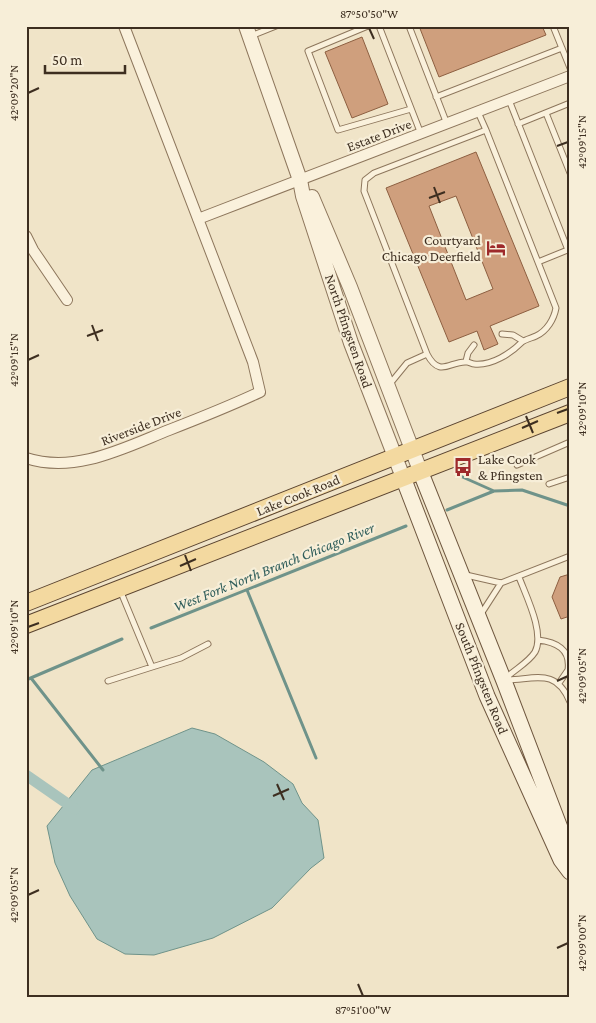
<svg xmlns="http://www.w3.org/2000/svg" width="596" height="1023" viewBox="0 0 596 1023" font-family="'Crimson Pro',serif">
	<rect width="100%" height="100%" fill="#f0e4c8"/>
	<!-- water -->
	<path fill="#a9c4bc" stroke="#6f938a" d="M192,728L215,734L264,762L293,784L302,803L318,820L324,858L311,868L272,908L213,938L154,955L125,954L97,939L70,896L55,863L47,826L92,770Z"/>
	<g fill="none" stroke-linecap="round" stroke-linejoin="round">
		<!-- stream -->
		<path stroke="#6f938a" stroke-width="3" d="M458,475L494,491
			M447,510L494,491L522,490L570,506
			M247,590L316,758
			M151,628L406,526
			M31,678L103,770
			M26,680L122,639"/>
		<!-- canal -->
		<path stroke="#a9c4bc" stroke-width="11" d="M26,775L75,809"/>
	</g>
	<!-- building -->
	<path fill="#cf9f7d" stroke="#8d5f41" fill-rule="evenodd" d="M419,26H542L546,35L439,77Z
		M362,37L388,104L352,118L325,52Z
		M476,152L539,306L490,326L498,344L484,350L477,331L449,342L386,188ZM456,196L493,289L466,300L429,206Z
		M570,574V616L561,619L552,597L560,577Z"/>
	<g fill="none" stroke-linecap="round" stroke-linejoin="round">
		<!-- service casing -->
		<g stroke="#8d765c" stroke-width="7">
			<path id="service" d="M368,26L308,51L338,130L411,109
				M379,26L421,134
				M409,26L447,124
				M553,26L570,68
				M251,36L276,26
				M436,97L562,48
				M509,100L568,250
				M478,112L486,130L556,308C554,319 547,331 536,336C532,338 526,339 522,342C511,353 492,366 474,364C472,364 469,362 467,362C451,360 440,379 427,354L364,191L365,180L374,173L486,130
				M546,113L570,173
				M518,124L570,103
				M538,262L570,249
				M502,334L513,335L523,341
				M466,361L468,353L474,345
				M389,385L407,363L427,354
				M517,465L570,442
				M549,484L570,477
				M466,575L501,583L570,556
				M120,590L152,667L181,658L208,644
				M481,614L501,583
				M538,640C556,642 571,649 568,670L559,683
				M506,678C515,669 528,663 535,652C545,633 526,596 519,577
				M507,680C536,679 556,668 570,702
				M108,681L152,667"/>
		</g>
		<!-- minor casing -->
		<g stroke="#8d765c" stroke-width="12">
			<path id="minor" d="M198,219L570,76
				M26,236L33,250L67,300
				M26,458C75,474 124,448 169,430C200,418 230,406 260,392L253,362L124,26"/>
		</g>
		<!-- tertiary casing -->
		<g stroke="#8d765c" stroke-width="16">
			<path id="tertiary" d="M246,26L300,180L303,196L351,343L404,480
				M312,197L350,287L421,473"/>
		</g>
		<!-- secondary casing -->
		<g stroke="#6f573f" stroke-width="17">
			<path id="secondary" d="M421,473L504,681L570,854
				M404,480L487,696L561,860L570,872"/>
		</g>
		<!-- primary casing -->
		<g stroke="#5b4430" stroke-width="18">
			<path id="primary" d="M26,603L570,387
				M26,625L570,413"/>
		</g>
		<!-- service -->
		<use href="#service" stroke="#faf1dc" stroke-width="5"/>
		<!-- minor -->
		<use href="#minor" stroke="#faf1dc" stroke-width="10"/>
		<!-- tertiary -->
		<use href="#tertiary" stroke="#faf1dc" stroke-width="14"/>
		<!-- secondary -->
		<use href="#secondary" stroke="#faf1dc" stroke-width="15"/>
		<!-- primary -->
		<use href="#primary" stroke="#f3d9a0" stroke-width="16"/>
	</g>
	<!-- ticks -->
	<path fill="none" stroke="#3d2e20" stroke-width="2" d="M369,28L374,39M28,93L39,88M557,146L568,142M434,187L440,203M429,198L445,192M92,325L98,341M87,336L103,330M28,360L39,355M557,413L568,409M526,416L533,433M522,428L538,421M185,555L191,571M180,566L196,559M28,627L39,623M557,681L568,676M277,784L284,800M273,796L289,789M28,895L39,890M557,948L568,943M358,984L363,996"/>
	<!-- icons -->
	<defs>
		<g id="hotel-bare" transform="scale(1.5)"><path d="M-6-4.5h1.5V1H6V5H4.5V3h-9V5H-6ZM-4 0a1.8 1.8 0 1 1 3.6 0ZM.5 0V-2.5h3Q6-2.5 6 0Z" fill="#9e2a2b" stroke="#f7eed8" stroke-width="2.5" paint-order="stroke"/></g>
		<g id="bus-bare" transform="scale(1.5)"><path d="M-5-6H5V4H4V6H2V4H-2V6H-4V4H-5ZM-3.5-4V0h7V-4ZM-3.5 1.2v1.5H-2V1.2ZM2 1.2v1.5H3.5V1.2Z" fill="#9e2a2b" stroke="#f7eed8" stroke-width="2.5" paint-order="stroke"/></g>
	</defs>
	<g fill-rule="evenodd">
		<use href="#hotel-bare" x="496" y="248"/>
		<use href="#bus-bare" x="463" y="467"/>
	</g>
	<g text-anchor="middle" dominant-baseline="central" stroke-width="4.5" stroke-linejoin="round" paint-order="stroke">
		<!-- street labels -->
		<g font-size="14" fill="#3d2e20" stroke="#f7eed8">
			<text transform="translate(379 135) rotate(-21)">Estate Drive</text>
			<text transform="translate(349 331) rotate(71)">North Pfingsten Road</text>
			<text transform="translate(141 426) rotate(-21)">Riverside Drive</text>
			<text transform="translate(298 495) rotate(-22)">Lake Cook Road</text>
			<text transform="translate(482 678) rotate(68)">South Pfingsten Road</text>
		</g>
		<!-- poi labels -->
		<g font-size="14" fill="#3d2e20" stroke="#f7eed8" text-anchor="end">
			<text x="481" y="240">Courtyard<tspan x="481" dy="16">Chicago Deerfield</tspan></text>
			<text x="478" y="459" text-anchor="start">Lake Cook<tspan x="478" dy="16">&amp; Pfingsten</tspan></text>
		</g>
		<!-- water labels -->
		<g font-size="15" font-style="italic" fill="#2f5d5a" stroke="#f7eed8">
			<text transform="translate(274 567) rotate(-22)">West Fork North Branch Chicago River</text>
		</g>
	</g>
	<!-- border -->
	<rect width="596" height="1023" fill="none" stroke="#f7eed8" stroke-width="55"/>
	<!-- scale -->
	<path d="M45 65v8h80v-8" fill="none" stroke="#3d2e20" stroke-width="2.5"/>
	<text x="52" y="65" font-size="15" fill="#3d2e20" stroke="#f7eed8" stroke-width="4" paint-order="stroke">50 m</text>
	<rect x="28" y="28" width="540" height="968" fill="none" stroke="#3d2e20" stroke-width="2"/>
	<g font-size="12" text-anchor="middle" fill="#3d2e20">
		<text x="369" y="18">87°50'50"W</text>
		<text transform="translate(14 93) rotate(-90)" y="4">42°09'20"N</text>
		<text transform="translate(582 142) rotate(-90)" y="4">42°09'15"N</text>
		<text transform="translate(14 360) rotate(-90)" y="4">42°09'15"N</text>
		<text transform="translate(582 409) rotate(-90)" y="4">42°09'10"N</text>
		<text transform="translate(14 627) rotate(-90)" y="4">42°09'10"N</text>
		<text transform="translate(582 676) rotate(-90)" y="4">42°09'05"N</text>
		<text transform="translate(14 895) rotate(-90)" y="4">42°09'05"N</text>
		<text transform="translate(582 943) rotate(-90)" y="4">42°09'00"N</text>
		<text x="363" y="1014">87°51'00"W</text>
	</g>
</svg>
